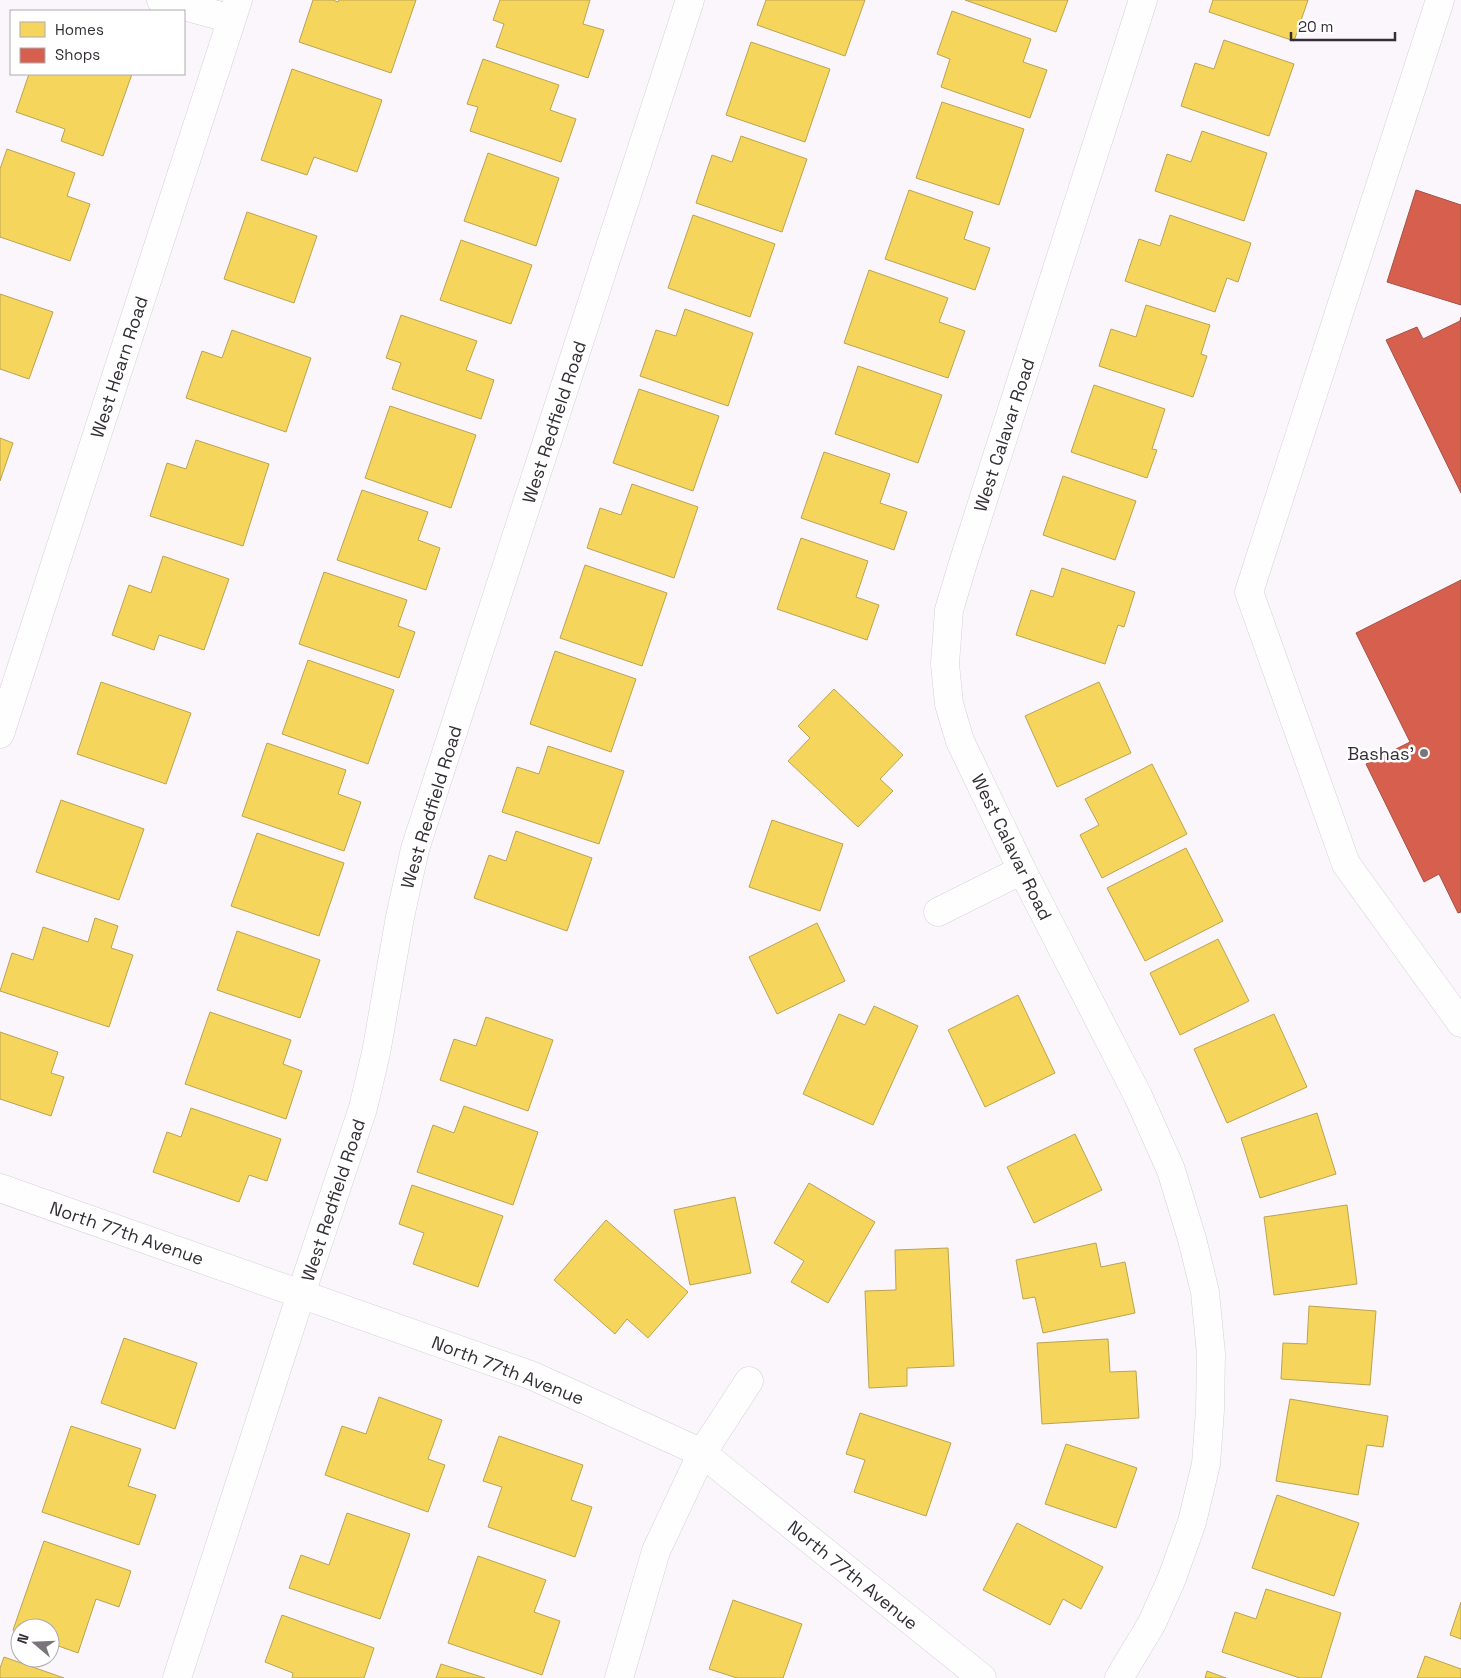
<svg xmlns="http://www.w3.org/2000/svg" width="1461" height="1678" viewBox="0 0 1461 1678" font-family="'Space Grotesk',sans-serif">
	<rect width="100%" height="100%" fill="#fbf6fc"/>
	<!-- homes -->
	<path fill="#f6d55c" stroke="#bca350" d="M313,0H333L338,2L339,0H416L391,73L299,42Z
		M500,0H590L583,24L604,30L588,78L496,47L504,24L493,20Z
		M766,0H865L845,56L757,25Z
		M965,0H1068L1056,32Z
		M1213,0H1308L1294,41L1209,12Z
		M952,11L1031,39L1023,62L1047,70L1030,118L941,87L950,59L937,54Z
		M1224,40L1294,64L1269,136L1181,106L1195,63L1214,69Z
		M751,42L830,69L805,142L726,115Z
		M483,59L559,85L550,110L576,119L561,162L470,131L478,107L467,104Z
		M292,69L382,100L357,172L314,157L307,175L261,160Z
		M29,74H132L103,156L61,141L65,129L16,112Z
		M942,102L1024,129L999,205L916,178Z
		M1202,131L1267,153L1244,221L1155,191L1167,154L1191,162Z
		M741,136L807,159L782,232L696,203L712,155L732,162Z
		M7,149L75,173L67,196L90,204L70,261L0,237V169Z
		M488,153L559,178L536,246L464,221Z
		M909,190L973,212L964,239L990,248L975,290L885,259Z
		M247,212L317,236L294,303L224,279Z
		M693,215L775,244L750,317L668,288Z
		M1170,215L1251,243L1238,282L1227,278L1215,312L1125,281L1139,239L1160,246Z
		M461,240L532,265L511,324L440,300Z
		M869,270L948,298L939,322L965,331L948,378L844,343Z
		M0,294L53,312L29,379L0,369Z
		M1146,305L1210,325L1201,354L1207,356L1193,397L1099,366L1111,329L1136,337Z
		M685,309L753,333L728,406L640,376L656,330L676,336Z
		M401,315L477,341L466,370L494,380L481,419L392,389L401,363L386,358Z
		M232,330L311,358L286,432L186,398L202,351L222,358Z
		M858,366L942,395L918,463L835,434Z
		M1094,385L1165,409L1152,449L1157,450L1147,478L1071,452Z
		M639,389L719,416L693,491L613,463Z
		M390,406L476,435L451,508L365,478Z
		M0,438L13,443L0,481Z
		M196,440L269,464L243,546L150,516L167,463L186,469Z
		M824,452L890,474L880,503L907,512L894,550L801,518Z
		M1063,476L1136,501L1115,560L1043,535Z
		M632,484L698,507L674,578L587,548L600,508L621,515Z
		M362,490L428,512L418,540L440,548L426,590L337,560Z
		M801,538L868,561L856,597L879,605L867,640L777,609Z
		M163,556L229,579L204,650L159,635L154,650L112,635L129,585L151,593Z
		M585,565L667,593L642,666L560,638Z
		M1062,568L1135,592L1124,627L1118,625L1105,664L1016,635L1031,590L1053,597Z
		M324,572L407,600L398,626L415,632L399,678L299,644Z
		M555,651L636,679L611,752L530,724Z
		M308,660L394,690L368,764L282,734Z
		M101,682L191,713L166,784L77,754Z
		M1099,682L1131,753L1057,787L1025,716Z
		M834,689L903,755L880,779L893,791L858,827L788,761L810,738L798,726Z
		M267,743L346,770L338,794L361,802L344,851L242,816Z
		M548,746L624,771L599,844L502,812L517,767L539,774Z
		M1152,764L1187,834L1102,878L1080,835L1099,825L1085,799Z
		M61,800L144,829L119,900L36,872Z
		M772,820L843,844L820,911L749,887Z
		M516,831L592,858L567,931L474,898L489,855L506,861Z
		M257,833L344,863L319,936L231,906Z
		M1186,848L1223,921L1145,961L1107,888Z
		M95,918L118,926L111,948L133,955L109,1027L0,991L12,953L33,960L43,927L88,942Z
		M817,923L845,981L777,1014L749,957Z
		M237,931L320,960L300,1018L217,990Z
		M1218,939L1249,1001L1180,1035L1150,973Z
		M1018,995L1055,1073L985,1107L948,1030Z
		M874,1006L918,1026L873,1125L803,1094L839,1014L865,1025Z
		M210,1012L291,1040L283,1064L302,1071L286,1119L185,1084Z
		M1274,1014L1307,1087L1227,1123L1194,1049Z
		M486,1017L553,1040L528,1111L440,1080L454,1039L476,1046Z
		M0,1032L58,1052L51,1073L64,1077L51,1116L0,1099Z
		M464,1106L538,1132L513,1205L417,1172L433,1125L454,1133Z
		M191,1108L281,1139L267,1181L249,1175L239,1202L153,1172L167,1132L181,1137Z
		M1317,1113L1336,1174L1260,1198L1241,1138Z
		M1075,1134L1102,1190L1034,1223L1007,1167Z
		M809,1183L875,1222L828,1303L791,1282L804,1261L774,1243Z
		M412,1185L503,1216L478,1287L413,1264L424,1233L399,1224Z
		M735,1197L751,1273L690,1285L674,1210Z
		M1347,1205L1357,1284L1274,1295L1264,1217Z
		M606,1220L688,1292L648,1338L627,1319L615,1334L554,1280Z
		M1096,1243L1101,1267L1125,1262L1135,1313L1043,1333L1035,1297L1023,1299L1016,1260Z
		M948,1248L954,1366L907,1368V1386L869,1388L865,1291L896,1290L895,1250Z
		M1309,1306L1376,1311L1370,1385L1281,1379L1283,1343L1307,1344Z
		M124,1338L197,1363L175,1429L101,1403Z
		M1108,1339L1110,1372L1136,1371L1139,1418L1042,1424L1037,1343Z
		M379,1397L442,1420L428,1459L445,1465L428,1512L325,1475L342,1426L366,1434Z
		M1290,1399L1388,1416L1383,1447L1367,1445L1358,1495L1276,1481Z
		M860,1413L951,1443L926,1516L854,1492L865,1460L846,1454Z
		M71,1426L141,1449L128,1486L156,1495L139,1545L42,1512Z
		M499,1436L583,1465L571,1500L592,1507L575,1557L488,1527L502,1487L483,1481Z
		M1066,1444L1137,1468L1116,1528L1045,1504Z
		M1277,1495L1359,1523L1334,1596L1252,1568Z
		M347,1513L410,1534L380,1619L289,1588L301,1555L329,1565Z
		M1017,1523L1103,1567L1081,1609L1063,1599L1050,1625L983,1590Z
		M44,1541L131,1571L119,1607L96,1599L78,1653L50,1643V1628H20V1633L13,1630Z
		M478,1556L546,1580L534,1612L560,1621L542,1675L448,1643Z
		M1266,1589L1341,1613L1321,1678H1300L1222,1652L1235,1612L1256,1619Z
		M733,1600L802,1624L783,1678H737L709,1669Z
		M1461,1602V1639L1450,1635Z
		M282,1615L374,1648L364,1678H292L293,1673L265,1662Z
		M1425,1656L1461,1669V1678H1417Z
		M4,1657L64,1678H0V1668Z
		M441,1664L485,1678H436Z
		M1207,1671L1226,1678H1205Z"/>
	<!-- shops -->
	<path fill="#d6604d" stroke="#a55146" d="M1416,190L1461,205V305L1387,282Z
		M1461,317V493L1386,340L1417,327L1423,339L1460,321Z
		M1461,580V912L1458,913L1439,874L1424,882L1366,764L1410,742L1356,633Z"/>
	<g fill="none" stroke-linecap="round" stroke-linejoin="round">
		<!-- minor casing -->
		<g stroke="#d5d1d6" stroke-width="29">
			<path id="minor" d="M161,0L232,19
				M1440,0L1249,592L1346,864L1461,1023
				M0,734L238,0
				M938,912L1022,870
				M0,1188L533,1376L702,1453L982,1678
				M177,1678L301,1294L363,1108L376,1053L400,917L415,849L690,0
				M619,1678L656,1551L702,1453L749,1381
				M1119,1678L1152,1623L1172,1578L1192,1522L1206,1464L1210,1410L1211,1354L1205,1292L1192,1239L1171,1170L1138,1096L1022,870L960,741L949,704L945,664L949,610L963,563L1143,0"/>
		</g>
		<!-- minor -->
		<use href="#minor" stroke="#fefeff" stroke-width="28"/>
	</g>
	<!-- markers -->
	<circle fill="#79757b" stroke="#fff" stroke-width="2" cx="1424" cy="753" r="5"/>
	<g text-anchor="middle" dominant-baseline="central" stroke-width="5" stroke-linejoin="round" paint-order="stroke">
		<!-- street labels -->
		<g font-size="18" fill="#332f35" stroke="#fff">
			<text transform="translate(119 367) rotate(-72)">West Hearn Road</text>
			<text transform="translate(554 422) rotate(-72)">West Redfield Road</text>
			<text transform="translate(1004 435) rotate(-72)">West Calavar Road</text>
			<text transform="translate(431 807) rotate(-73)">West Redfield Road</text>
			<text transform="translate(1012 847) rotate(64)">West Calavar Road</text>
			<text transform="translate(333 1200) rotate(-72)">West Redfield Road</text>
			<text transform="translate(127 1233) rotate(19)">North 77th Avenue</text>
			<text transform="translate(508 1370) rotate(21)">North 77th Avenue</text>
			<text transform="translate(853 1575) rotate(39)">North 77th Avenue</text>
		</g>
		<!-- poi labels -->
		<g font-size="18" fill="#332f35" stroke="#fff" text-anchor="end">
			<text x="1414" y="753">Bashas'</text>
		</g>
	</g>
	<!-- legend -->
	<rect x="10" y="10" width="175" height="65" fill="#ffffff" stroke="#adacae"/>
	<rect x="20" y="22" width="25" height="15" fill="#f6d55c" stroke="#adacae"/>
	<text x="55" y="35" font-size="15" fill="#332f35">Homes</text>
	<rect x="20" y="48" width="25" height="15" fill="#d6604d" stroke="#adacae"/>
	<text x="55" y="60" font-size="15" fill="#332f35">Shops</text>
	<!-- north arrow -->
	<g transform="translate(35 1643) rotate(289)"><circle r="24" fill="#ffffff" stroke="#adacae"/>
	<path d="M0-4L9 19L0 12L-9 19Z" fill="#79757b"/>
	<text y="-8" font-size="14" font-weight="bold" text-anchor="middle" fill="#332f35">N</text>
	</g>
	<!-- scale -->
	<path d="M1291 32v8h104v-8" fill="none" stroke="#332f35" stroke-width="2.5"/>
	<text x="1298" y="32" font-size="15" fill="#332f35" stroke="#ffffff" stroke-width="4" paint-order="stroke">20 m</text>
</svg>
